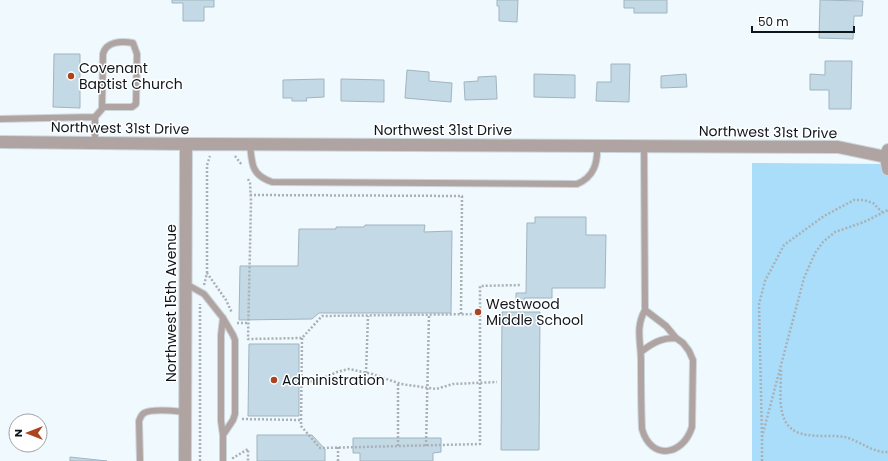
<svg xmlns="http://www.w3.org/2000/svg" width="888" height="461" viewBox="0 0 888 461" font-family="Poppins,sans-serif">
	<rect width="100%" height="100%" fill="#f0f9fe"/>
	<!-- green -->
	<path fill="#a9ddfa" d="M752,163L888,164V461H752Z"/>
	<!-- building -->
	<path fill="#c3d9e5" stroke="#a0b5c0" d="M172,0H214V7H204V21H183V3H172Z
		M497,0H518L517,22L499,21V6H497Z
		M624,0H667V13H634V8H624Z
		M820,0L863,1L862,16H854L853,39L819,38Z
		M54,54H80V108L53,107Z
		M825,61H852L851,109H829V90H810V74L825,75Z
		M611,64H630L629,102L596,101L597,82H611Z
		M407,70L429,72V81L452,83L451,102L405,98Z
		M534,74L575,75V98L534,97Z
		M686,74L687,87L661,88V76Z
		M496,76L497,99L465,100L464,82L478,81V77Z
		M324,79V97L306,98L307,101H292V98H283V80Z
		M341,79L384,80V102L341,101Z
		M535,217H586V235H606L605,288H552V298H524V303H516V293H526L527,223H535Z
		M365,225H425L424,232L452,231L451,313H319L312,319L239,320L240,266H298L299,229H336V227H364Z
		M502,312H540L539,450H501Z
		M249,344H299V416H248Z
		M257,435H312L325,449V461H257Z
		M353,438H441V452L433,453V461H360V453H353Z
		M70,457L107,461H70Z"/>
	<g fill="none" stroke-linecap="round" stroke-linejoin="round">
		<!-- service casing -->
		<g stroke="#ccd5da" stroke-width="8">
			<path id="service" d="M0,119L95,117
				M95,142V117L102,109V107L103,54C106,41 122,41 133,43L137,54L136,104L132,107H102
				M250,144C252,164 251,175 272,182L577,184C594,177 598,163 597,145
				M644,145L645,310C635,328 641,342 641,361C641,383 641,406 642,429C651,461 683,456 692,427L693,360L689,351L683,343L676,338L666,326L645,310
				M186,284L204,294L223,318L233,335L235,340V414L233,420L223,435V461
				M641,352C652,343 661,338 676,338
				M223,435L221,421V335L223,318
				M140,461L139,421C140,418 141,415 144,413C153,408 175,411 185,412"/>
		</g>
		<!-- minor casing -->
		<g stroke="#ccd5da" stroke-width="14">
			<path id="minor" d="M0,142L186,144L838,147L886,157
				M888,150L886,157L888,169
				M185,461L186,144"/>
		</g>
		<!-- path -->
		<path stroke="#a9b1b6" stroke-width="2.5" stroke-dasharray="2 2" stroke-linecap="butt" d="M235,156L242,165
			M248,179L250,183L251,202L248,339L302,338L322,316L480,314V286L521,285
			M250,195L462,196L461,314
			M207,273V165L210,156
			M204,285L207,273L226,300L232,313
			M237,323H248
			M302,338L301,426L320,448L480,444V314
			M781,370C781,396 774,431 808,435C820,437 833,435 845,437C860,441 873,453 888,452
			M366,373L368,316
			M302,382L317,381L337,372L349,369L372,374L401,384L436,389L453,384L497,382
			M242,419L301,420
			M762,437L759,304L765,281L784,245L824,216L854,200H864L873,203L882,212
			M398,446V384
			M426,446L429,315
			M338,447V461
			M233,457V458L248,449V461
			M200,461V304
			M762,461V437L804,278L815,253L823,242L835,232L864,222L888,210"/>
		<!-- service -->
		<use href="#service" stroke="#afa4a1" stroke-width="6"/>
		<!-- minor -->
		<use href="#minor" stroke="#afa4a1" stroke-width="12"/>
	</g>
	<!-- markers -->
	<g fill="#ab4421" stroke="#fff" stroke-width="1.5">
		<circle cx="71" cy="76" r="4"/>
		<circle cx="478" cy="312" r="4"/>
		<circle cx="274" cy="380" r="4"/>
	</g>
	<g text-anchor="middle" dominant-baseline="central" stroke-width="3" stroke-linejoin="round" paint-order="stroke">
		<!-- poi labels -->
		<g font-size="14" fill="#0f161b" stroke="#fff" text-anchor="start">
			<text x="79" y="68">Covenant<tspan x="79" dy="16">Baptist Church</tspan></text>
			<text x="486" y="304">Westwood<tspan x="486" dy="16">Middle School</tspan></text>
			<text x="282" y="380">Administration</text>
		</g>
		<!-- street labels -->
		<g font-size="14" fill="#0f161b" stroke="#fff">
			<text transform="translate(120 128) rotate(1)">Northwest 31st Drive</text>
			<text x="443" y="130">Northwest 31st Drive</text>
			<text transform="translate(768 132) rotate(1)">Northwest 31st Drive</text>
			<text transform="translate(171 303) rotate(-90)">Northwest 15th Avenue</text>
		</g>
	</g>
	<!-- north arrow -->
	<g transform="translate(28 433) rotate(270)"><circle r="19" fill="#ffffff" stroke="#9fa2a4"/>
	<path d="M0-3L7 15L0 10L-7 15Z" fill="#ab4421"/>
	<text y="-6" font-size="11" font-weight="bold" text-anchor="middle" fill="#0f161b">N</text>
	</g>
	<!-- scale -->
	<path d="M752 26v6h102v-6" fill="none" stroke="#0f161b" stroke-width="2"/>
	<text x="758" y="26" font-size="12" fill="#0f161b" stroke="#ffffff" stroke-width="3" paint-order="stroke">50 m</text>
</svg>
